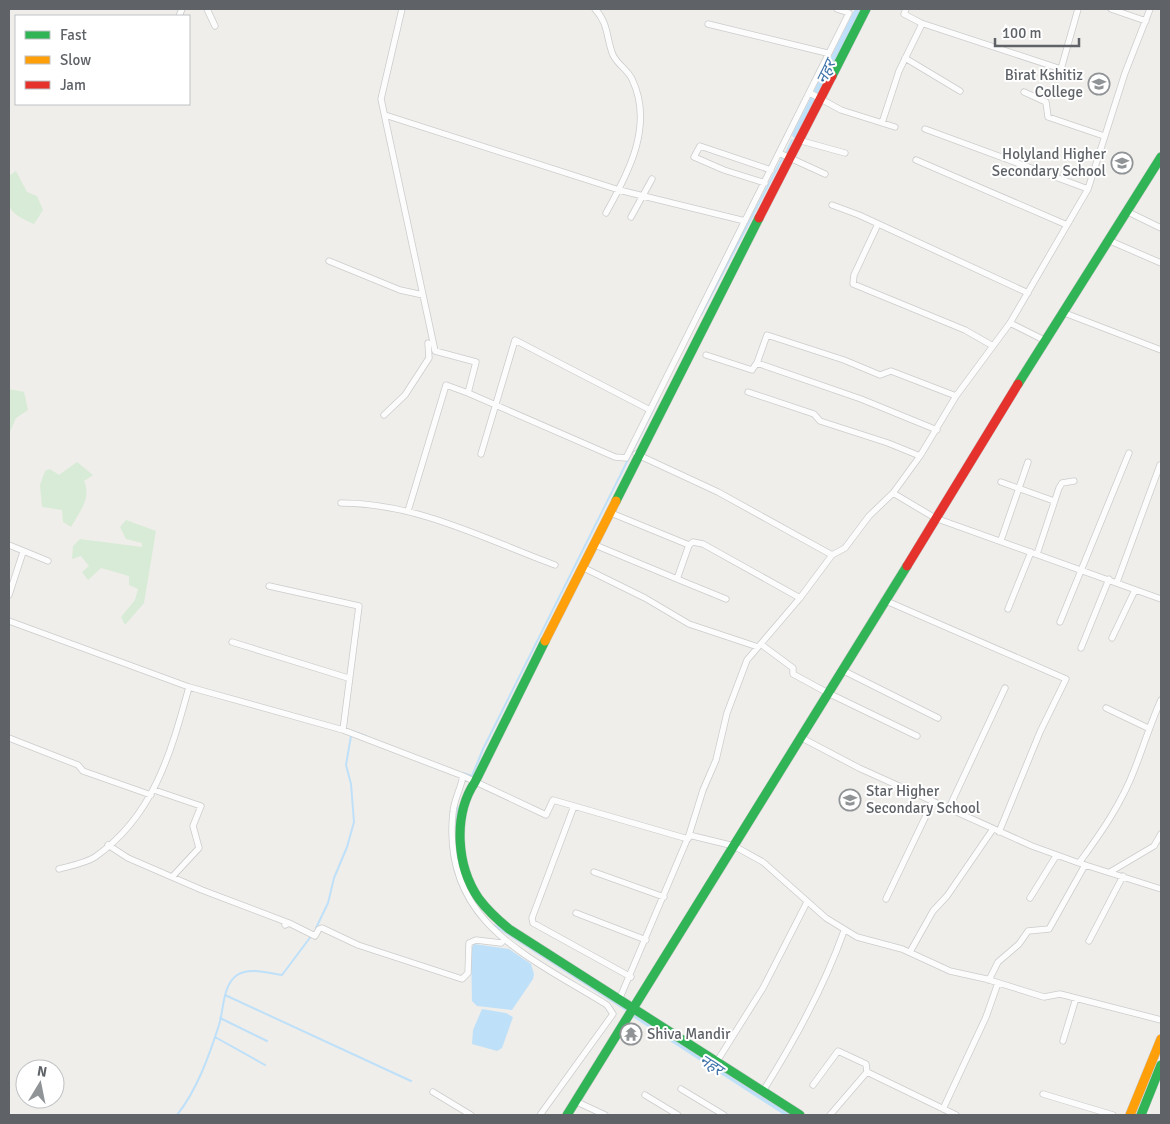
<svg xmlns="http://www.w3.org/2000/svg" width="1170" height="1124" viewBox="0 0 1170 1124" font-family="Signika,'Noto Sans Devanagari',sans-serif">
	<rect width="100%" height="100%" fill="#efeeea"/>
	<!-- green -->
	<path fill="#d8ebd6" d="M16,171L27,192L37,196L43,210L34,224C3,210 9,208 9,176Z
		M9,389L24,392L28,410L16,418L9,434Z
		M77,462L93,475L84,481C92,499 79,512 71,527L63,522L62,510L42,507L40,485L45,471L50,469L59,475Z
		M126,520L156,531L144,603L125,625L121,617L135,600L138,589L129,585V576L101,568L88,580L82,572L89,566L81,556L72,559L73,546L80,539L142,547V543L126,539L120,527Z"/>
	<!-- water -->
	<path fill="#bfe0f9" d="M474,944L509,949L531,964L534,974L533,979L512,1010L477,1006L472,1001L471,950Z
		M482,1009L506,1013L513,1017L502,1048L497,1051L472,1044L473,1030Z"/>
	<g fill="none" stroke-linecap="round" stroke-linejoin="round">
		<!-- stream -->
		<path stroke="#bfe0f9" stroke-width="2" d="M786,153L792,140
			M701,315L783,157
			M352,731L366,736
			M463,773L472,776L483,749L658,400
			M456,824L458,807
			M494,925L626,1010
			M316,928L328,903L334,878L347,847L354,822L351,784L346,765L351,736
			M225,995L411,1081
			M220,1018L267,1041
			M215,1037L265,1065
			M177,1115C197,1090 209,1056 219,1025C224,1010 222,986 237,975C250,967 268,973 282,975L312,935"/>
		<!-- canal -->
		<path stroke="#bfe0f9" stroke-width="5.5" d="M795,135L858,9
			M633,1014L789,1115"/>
		<!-- street casing -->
		<g stroke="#cbcccc" stroke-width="7">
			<path id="street" d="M207,9L215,26
				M402,9L381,99L435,351L476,362L468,393L615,457L626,458L849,13L837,9
				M595,9C609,24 606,38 613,55C617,64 627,69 632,79C654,125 629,172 606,213
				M906,9L904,14L921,23L1061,69L1078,9
				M1111,9L1146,21
				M179,16L182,9
				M708,24L827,53
				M905,58L960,91
				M1024,92L1046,102L1048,117L1104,136
				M810,93L841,110L895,127
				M385,115L619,190L745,221
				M882,123L899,71L922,24
				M925,129L1088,189
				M798,140L845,153
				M779,153L825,174
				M916,160L1067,225
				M765,183L724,170L694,157L700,146L771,170
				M832,205L859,215L1028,293
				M1126,211L1161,228
				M631,217L652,179
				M878,224L854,275L853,284L965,330L993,346
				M1108,240L1161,263
				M329,261L400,290L423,295
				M1062,312L1161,350
				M1010,323L1044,340
				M706,355L752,370L756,364
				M748,392L814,414L820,421L888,443L920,456
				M384,415L405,395L429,358L428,343
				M937,430L861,399L757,363L767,335L844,360L880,375L891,371L956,396
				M481,454L515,340L650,410
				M636,454L718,492L832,555
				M1001,482L1054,501
				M893,493L920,456L956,396L1010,323L1088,189L1125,73L1150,9
				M341,503C417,503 485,539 555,565
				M408,511L446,385L468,393
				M611,513L689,545
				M1001,540L1028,462
				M9,545L48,561
				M595,545L677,579
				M1037,554L1059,488L1062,483L1074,481
				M582,567L645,598L689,624L758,647
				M1117,582L1160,465
				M269,586L359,606L343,730
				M9,595L23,552
				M726,599L677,579L689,545L693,542L703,544L800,598
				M884,600L1066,679L1040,732L999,832
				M1008,609L1031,552
				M9,621L189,687L343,730L463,776L546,815L553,800L574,806
				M1060,622L1129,453
				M1112,638L1135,590
				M232,642L348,678
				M762,645L793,668V674L828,693L917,736
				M1081,648L1109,579
				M842,670L938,718
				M1106,708L1148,728
				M9,738L78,765L83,771L151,795
				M802,738L859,768L1032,846L1079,863C1101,833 1122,803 1135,768C1144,745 1151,722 1161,700
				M463,776C461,788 454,800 453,812C441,922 528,956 607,1005L613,1014L540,1115
				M154,790L201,806L193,826L199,848L173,876
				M949,808L1005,688
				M689,835L734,846L763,862L826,918L857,937L902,949L950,971L986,979L1044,997L1060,994L1161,1020
				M108,845L128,858L202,890L289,923
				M1082,864L1161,889
				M59,869C70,866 86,863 95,857C154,816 171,752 189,687
				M594,872L664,897
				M1110,872L1154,846L1161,834
				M1030,898L1056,856
				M886,899L933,801
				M576,913L646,940
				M285,925L289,923L315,936L319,929L322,928L358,945L462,979L468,973L469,943L476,940L501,943L504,940
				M1089,941L1123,876
				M910,952L933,911L947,896L993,829
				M631,977L533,923L532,918L574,806L688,839
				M989,980L998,962L1019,944L1028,931L1049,929L1085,865
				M619,1000L689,835L703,790L716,760L727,713L747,660L800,598L832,555L845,548L869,516L893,493L935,518L1161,599
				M1063,1041L1076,998
				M716,1063L763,988L807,902
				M813,1085L838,1051L866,1064L867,1072
				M681,1089L724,1115
				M763,1091C795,1040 824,987 844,931
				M433,1092L471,1115
				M1043,1094L1113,1115
				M645,1095L678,1115
				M575,1101L605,1115
				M943,1109L986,1017L998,983
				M830,1115L867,1072L956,1115"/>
		</g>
		<!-- fast casing -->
		<g stroke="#cacacb" stroke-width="10">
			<path id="fast" d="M832,76L866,9
				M1018,384L1161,157
				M616,501L759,218
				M545,641L475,782C453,815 456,866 479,899C488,911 498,920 509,929L800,1115
				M567,1115L907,566
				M1141,1115L1161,1065"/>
		</g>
		<!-- slow casing -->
		<g stroke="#cacacb" stroke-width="10">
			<path id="slow" d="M545,641L616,501
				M1130,1115L1161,1039"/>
		</g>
		<!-- jam casing -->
		<g stroke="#cacacb" stroke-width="10">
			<path id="jam" d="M759,218L832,76
				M907,566L1018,384"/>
		</g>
		<!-- street -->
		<use href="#street" stroke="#fdfcfc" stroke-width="5.5"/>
		<!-- fast -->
		<use href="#fast" stroke="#30b455" stroke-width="9"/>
		<!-- slow -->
		<use href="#slow" stroke="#ff9f0a" stroke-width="9"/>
		<!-- jam -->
		<use href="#jam" stroke="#e5322d" stroke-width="9"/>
	</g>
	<!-- icons -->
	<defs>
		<g id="school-ring" transform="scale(1.125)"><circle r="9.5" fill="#fff" stroke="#919496" stroke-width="1.5"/><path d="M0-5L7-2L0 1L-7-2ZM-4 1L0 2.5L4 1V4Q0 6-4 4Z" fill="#919496"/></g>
		<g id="temple-ring" transform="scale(1.125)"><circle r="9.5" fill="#fff" stroke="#919496" stroke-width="1.5"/><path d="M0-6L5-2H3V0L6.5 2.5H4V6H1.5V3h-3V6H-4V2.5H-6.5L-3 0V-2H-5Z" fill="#919496"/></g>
	</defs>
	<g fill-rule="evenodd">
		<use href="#school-ring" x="1099" y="84"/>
		<use href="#school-ring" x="1122" y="163"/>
		<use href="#school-ring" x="850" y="800"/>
		<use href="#temple-ring" x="631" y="1034"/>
	</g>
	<g text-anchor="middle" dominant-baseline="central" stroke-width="4" stroke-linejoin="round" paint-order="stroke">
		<!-- poi labels -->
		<g font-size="15" fill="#5f6368" stroke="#fff" text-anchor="end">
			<text x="1083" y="75">Birat Kshitiz<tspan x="1083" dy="17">College</tspan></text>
			<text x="1106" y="154">Holyland Higher<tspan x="1106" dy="17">Secondary School</tspan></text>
			<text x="866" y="791" text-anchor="start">Star Higher<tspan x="866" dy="17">Secondary School</tspan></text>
			<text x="647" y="1034" text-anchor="start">Shiva Mandir</text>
		</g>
		<!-- water labels -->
		<g font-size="16" font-style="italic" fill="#4174aa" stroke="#fff">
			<text transform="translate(826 72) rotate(-64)">नहर</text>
			<text transform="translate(711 1065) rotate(33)">नहर</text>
		</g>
	</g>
	<!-- border -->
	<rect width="1170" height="1124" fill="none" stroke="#5f6368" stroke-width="20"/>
	<!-- legend -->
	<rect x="15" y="15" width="175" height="90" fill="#ffffff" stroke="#bfc1c3"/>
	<rect x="25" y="31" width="25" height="8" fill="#30b455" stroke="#bfc1c3"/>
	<text x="60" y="40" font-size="15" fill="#5f6368">Fast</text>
	<rect x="25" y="56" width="25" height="8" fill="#ff9f0a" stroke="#bfc1c3"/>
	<text x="60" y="65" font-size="15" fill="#5f6368">Slow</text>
	<rect x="25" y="81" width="25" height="8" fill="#e5322d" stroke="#bfc1c3"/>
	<text x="60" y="90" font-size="15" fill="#5f6368">Jam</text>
	<!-- north arrow -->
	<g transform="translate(40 1084) rotate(10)"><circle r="24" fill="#ffffff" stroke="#bfc1c3"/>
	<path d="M0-4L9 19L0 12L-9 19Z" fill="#919496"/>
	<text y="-8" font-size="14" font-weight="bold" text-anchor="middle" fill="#5f6368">N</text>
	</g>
	<!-- scale -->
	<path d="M995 38v8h84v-8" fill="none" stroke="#5f6368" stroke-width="2.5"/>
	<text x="1002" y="38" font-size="15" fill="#5f6368" stroke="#ffffff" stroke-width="4" paint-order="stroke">100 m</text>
</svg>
